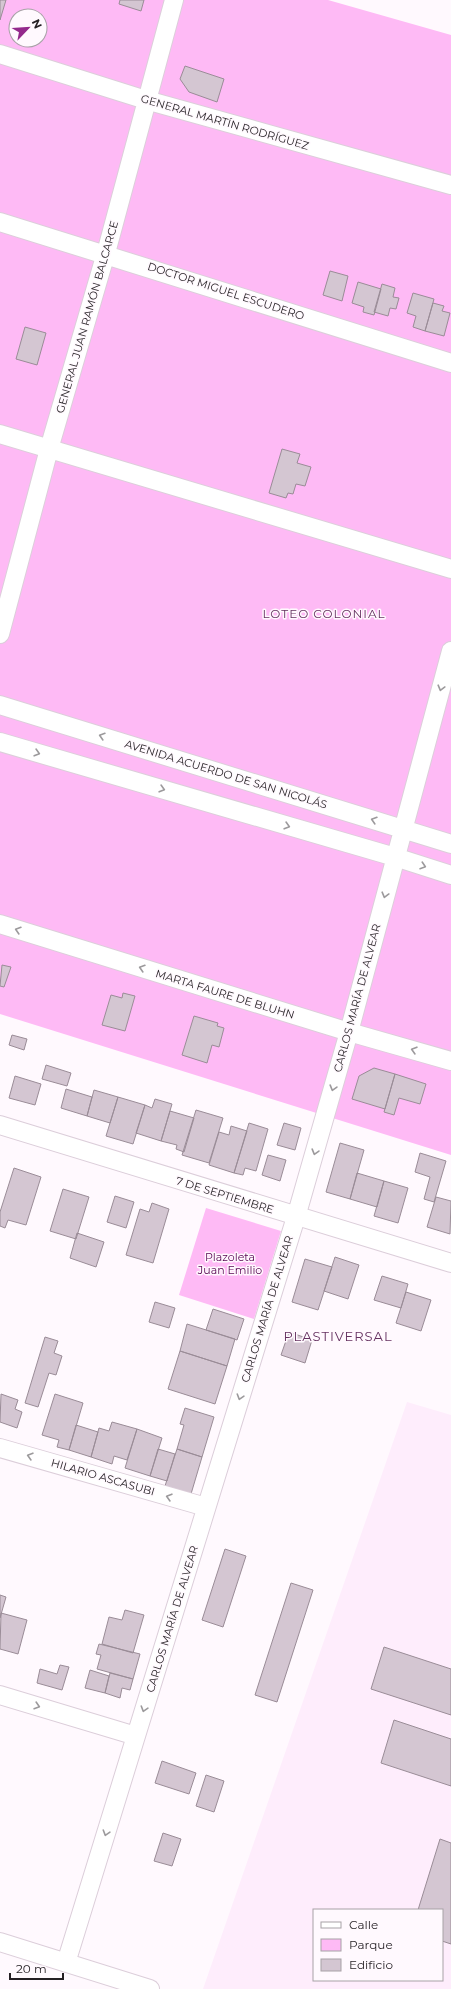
<svg xmlns="http://www.w3.org/2000/svg" width="451" height="1989" viewBox="0 0 451 1989" font-family="Montserrat,sans-serif">
	<rect width="100%" height="100%" fill="#fff9fe"/>
	<!-- built -->
	<path fill="#feedfc" fill-rule="evenodd" d="M407,1402L451,1415V1989H203ZM314,1910H442V1980H314Z"/>
	<!-- green -->
	<path fill="#febaf5" fill-rule="evenodd" d="M0,0H328L451,35V1155L0,1014ZM16,16H40V40H16Z
		M206,1208L281,1231L254,1319L179,1295Z"/>
	<!-- building -->
	<path fill="#d4c6d2" stroke="#9a8c97" d="M0,0H6L0,20Z
		M120,0H144L141,11L119,4Z
		M185,66L224,79L217,102L189,92L180,79Z
		M330,271L348,276L342,301L323,295Z
		M358,282L381,289L374,315L363,312L364,307L352,303Z
		M382,284L395,288L393,297L399,298L396,309L390,308L388,316L374,312Z
		M413,293L434,299L425,331L413,327L416,316L407,313Z
		M433,303L444,306L442,311L450,313L444,336L425,331Z
		M25,327L46,333L37,365L16,359Z
		M282,449L300,454L297,463L311,467L305,486L296,484L293,494L288,493L286,498L269,493Z
		M2,965L11,967L4,987L0,986Z
		M123,993L135,996L125,1031L102,1025L111,995L122,998Z
		M194,1016L218,1023L217,1026L224,1028L219,1047L212,1045L207,1063L182,1055Z
		M12,1035L27,1039L24,1050L9,1045Z
		M46,1065L71,1073L67,1086L42,1079Z
		M374,1068L395,1074L385,1109L352,1099L359,1076Z
		M395,1074L426,1084L420,1104L399,1098L394,1115L384,1112Z
		M15,1076L41,1084L35,1105L9,1098Z
		M66,1089L92,1097L87,1116L61,1108Z
		M94,1090L118,1097L110,1123L87,1116Z
		M118,1097L145,1105L133,1144L106,1136Z
		M155,1099L172,1104L161,1141L136,1133L145,1105L152,1108Z
		M196,1110L223,1118L209,1163L182,1155Z
		M170,1111L194,1118L184,1152L176,1149L177,1145L161,1141Z
		M249,1123L268,1129L256,1171L245,1168L243,1175L234,1173Z
		M284,1123L301,1128L295,1150L277,1145Z
		M231,1126L247,1131L234,1173L209,1165L219,1132L229,1135Z
		M340,1143L364,1150L350,1199L326,1192Z
		M420,1153L446,1161L434,1202L424,1199L430,1177L415,1172Z
		M268,1155L286,1160L280,1181L262,1175Z
		M14,1168L41,1177L26,1225L8,1220L5,1228L0,1226V1212Z
		M357,1173L384,1181L377,1207L350,1199Z
		M384,1181L408,1188L398,1223L374,1216Z
		M63,1189L89,1197L76,1239L50,1231Z
		M115,1196L134,1202L126,1228L107,1222Z
		M436,1197L451,1201L450,1234L427,1227Z
		M152,1203L169,1209L153,1263L126,1255L140,1209L149,1212Z
		M77,1233L104,1242L96,1267L70,1258Z
		M335,1257L359,1265L348,1299L324,1291Z
		M305,1259L332,1267L318,1310L292,1302Z
		M382,1276L408,1284L401,1308L374,1300Z
		M406,1292L431,1300L421,1331L396,1323Z
		M155,1302L175,1308L169,1328L149,1322Z
		M213,1309L244,1319L237,1340L206,1330Z
		M187,1324L235,1339L227,1366L180,1351Z
		M289,1332L312,1340L305,1363L281,1355Z
		M45,1337L58,1341L54,1353L62,1356L56,1375L49,1373L38,1407L25,1403Z
		M180,1351L227,1366L215,1404L168,1389Z
		M1,1394L18,1400L15,1409L22,1412L17,1428L0,1422Z
		M55,1394L83,1403L69,1450L57,1447L59,1440L42,1435Z
		M185,1408L214,1417L202,1457L177,1449L184,1425L180,1424Z
		M112,1422L137,1429L127,1460L114,1456L112,1464L91,1457L99,1428L109,1431Z
		M76,1425L98,1432L91,1457L69,1450Z
		M137,1429L162,1438L150,1476L125,1468Z
		M158,1449L175,1454L167,1481L150,1476Z
		M177,1449L202,1457L191,1494L165,1486Z
		M225,1549L246,1556L223,1627L202,1620Z
		M291,1583L313,1590L277,1702L255,1695Z
		M0,1595L6,1597L0,1618Z
		M125,1610L144,1615L133,1653L102,1644L109,1617L122,1620Z
		M1,1613L27,1620L18,1654L0,1649Z
		M99,1644L140,1654L133,1679L97,1669L101,1655L96,1654Z
		M384,1647L451,1669V1715L371,1689Z
		M60,1665L69,1667L62,1690L37,1683L40,1669L57,1674Z
		M90,1670L109,1676L105,1693L85,1688Z
		M110,1673L133,1679L130,1690L122,1688L120,1698L105,1693Z
		M394,1720L451,1739V1786L381,1763Z
		M162,1761L196,1773L189,1794L155,1783Z
		M206,1775L224,1781L214,1812L196,1806Z
		M163,1833L181,1839L172,1866L154,1861Z
		M440,1839L451,1843V1944L442,1941V1910H418Z"/>
	<g fill="none" stroke-linecap="round" stroke-linejoin="round">
		<!-- minor casing -->
		<g stroke="#dcceda" stroke-width="20">
			<path id="minor" d="M0,54L146,100L451,185
				M0,222L451,363
				M0,434L451,569
				M0,634L49,449L106,253L174,0
				M0,705L451,844
				M0,742L395,857L451,875
				M0,924L349,1032L451,1061
				M0,1125L451,1263
				M0,1448L206,1507
				M0,1695L136,1736
				M0,1942L150,1989
				M66,1963L296,1217L349,1032L451,651"/>
		</g>
		<!-- minor -->
		<use href="#minor" stroke="#fff" stroke-width="18"/>
	</g>
	<!-- one-way arrows -->
	<defs><path id="oneway-chevron" d="M-2-3.5L2.5 0L-2 3.5" fill="none" stroke-width="1.6" stroke-linecap="round" stroke-linejoin="round"/></defs>
	<g stroke="#9c9a9c">
		<use href="#oneway-chevron" transform="translate(441 688) rotate(105)"/>
		<use href="#oneway-chevron" transform="translate(102 736) rotate(-163)"/>
		<use href="#oneway-chevron" transform="translate(37 753) rotate(16)"/>
		<use href="#oneway-chevron" transform="translate(162 789) rotate(16)"/>
		<use href="#oneway-chevron" transform="translate(374 820) rotate(-163)"/>
		<use href="#oneway-chevron" transform="translate(287 826) rotate(16)"/>
		<use href="#oneway-chevron" transform="translate(423 866) rotate(18)"/>
		<use href="#oneway-chevron" transform="translate(385 895) rotate(105)"/>
		<use href="#oneway-chevron" transform="translate(18 930) rotate(-163)"/>
		<use href="#oneway-chevron" transform="translate(142 968) rotate(-163)"/>
		<use href="#oneway-chevron" transform="translate(414 1050) rotate(-164)"/>
		<use href="#oneway-chevron" transform="translate(333 1088) rotate(106)"/>
		<use href="#oneway-chevron" transform="translate(315 1152) rotate(106)"/>
		<use href="#oneway-chevron" transform="translate(240 1397) rotate(107)"/>
		<use href="#oneway-chevron" transform="translate(30 1456) rotate(-164)"/>
		<use href="#oneway-chevron" transform="translate(169 1497) rotate(-164)"/>
		<use href="#oneway-chevron" transform="translate(37 1706) rotate(17)"/>
		<use href="#oneway-chevron" transform="translate(144 1709) rotate(107)"/>
		<use href="#oneway-chevron" transform="translate(106 1833) rotate(107)"/>
	</g>
	<g text-anchor="middle" dominant-baseline="central" stroke-width="3" stroke-linejoin="round" paint-order="stroke">
		<!-- street labels -->
		<g font-size="11" fill="#241f23" stroke="#fff9fe">
			<text transform="translate(225 122) rotate(16)">GENERAL MARTÍN RODRÍGUEZ</text>
			<text transform="translate(226 291) rotate(18)">DOCTOR MIGUEL ESCUDERO</text>
			<text transform="translate(87 317) rotate(-74)">GENERAL JUAN RAMÓN BALCARCE</text>
			<text transform="translate(226 774) rotate(17)">AVENIDA ACUERDO DE SAN NICOLÁS</text>
			<text transform="translate(225 994) rotate(17)">MARTA FAURE DE BLUHN</text>
			<text transform="translate(357 998) rotate(-75)">CARLOS MARÍA DE ALVEAR</text>
			<text transform="translate(225 1195) rotate(17)">7 DE SEPTIEMBRE</text>
			<text transform="translate(267 1309) rotate(-73)">CARLOS MARÍA DE ALVEAR</text>
			<text transform="translate(103 1477) rotate(16)">HILARIO ASCASUBI</text>
			<text transform="translate(172 1619) rotate(-73)">CARLOS MARÍA DE ALVEAR</text>
		</g>
		<!-- park labels -->
		<g font-size="11" fill="#570452" stroke="#fff9fe">
			<text x="230" y="1257">Plazoleta<tspan x="230" dy="13">Juan Emilio</tspan></text>
		</g>
		<!-- neighbourhood labels -->
		<g font-size="12" letter-spacing="1" fill="#653160" stroke="#fff9fe">
			<text x="324" y="613">LOTEO COLONIAL</text>
		</g>
		<!-- quarter labels -->
		<g font-size="13" letter-spacing="1" fill="#653160" stroke="#fff9fe">
			<text x="338" y="1336">PLASTIVERSAL</text>
		</g>
	</g>
	<!-- legend -->
	<rect x="313" y="1909" width="130" height="72" fill="#fff9fe" stroke="#a7a2a6"/>
	<rect x="321" y="1922" width="20" height="6" fill="#ffffff" stroke="#a7a2a6"/>
	<text x="349" y="1929" font-size="12" fill="#241f23">Calle</text>
	<rect x="321" y="1939" width="20" height="12" fill="#febaf5" stroke="#a7a2a6"/>
	<text x="349" y="1949" font-size="12" fill="#241f23">Parque</text>
	<rect x="321" y="1959" width="20" height="12" fill="#d4c6d2" stroke="#a7a2a6"/>
	<text x="349" y="1969" font-size="12" fill="#241f23">Edificio</text>
	<!-- north arrow -->
	<g transform="translate(28 28) rotate(65)"><circle r="19" fill="#fff9fe" stroke="#a7a2a6"/>
	<path d="M0-3L7 15L0 10L-7 15Z" fill="#94298c"/>
	<text y="-6" font-size="11" font-weight="bold" text-anchor="middle" fill="#241f23">N</text>
	</g>
	<!-- scale -->
	<path d="M10 1973v6h53v-6" fill="none" stroke="#241f23" stroke-width="2"/>
	<text x="16" y="1973" font-size="12" fill="#241f23" stroke="#fff9fe" stroke-width="3" paint-order="stroke">20 m</text>
</svg>
